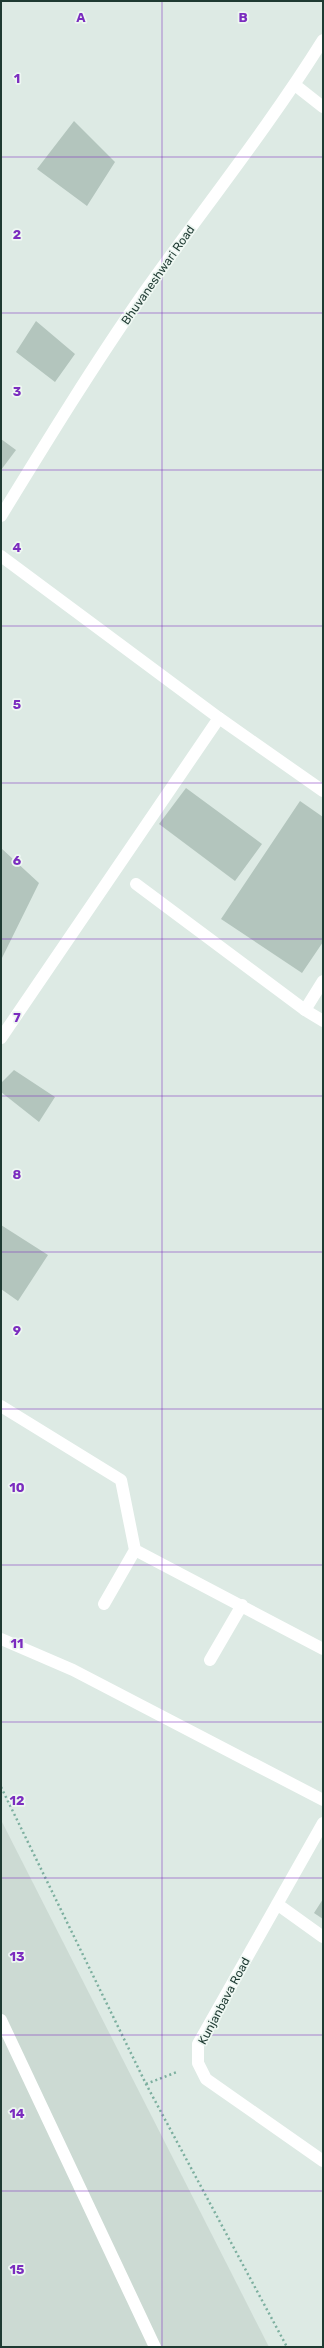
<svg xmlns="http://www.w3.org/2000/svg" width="324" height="2348" viewBox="0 0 324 2348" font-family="Rubik,sans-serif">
	<rect width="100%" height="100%" fill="#ddeae4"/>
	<!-- built -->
	<path fill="#ccdad3" d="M1,1820L269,2347H1Z"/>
	<!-- building -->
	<path fill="#b3c5bd" d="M74,121L115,162L87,206L37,169Z
		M36,321L75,354L55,382L16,352Z
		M1,439L16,450L1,470Z
		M186,788L262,844L235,881L159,824Z
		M300,801L323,817V942L302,973L221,919Z
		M1,848L39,883L1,960Z
		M14,1070L55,1097L39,1122L1,1092V1083Z
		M1,1225L48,1255L18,1301L1,1289Z
		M323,1899V1919L314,1913Z"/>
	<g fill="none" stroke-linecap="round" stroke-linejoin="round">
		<!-- path -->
		<path stroke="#7caf9f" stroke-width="2.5" stroke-dasharray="2 3" stroke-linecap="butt" d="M1,1787L146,2084L287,2347
			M146,2084L177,2072"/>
		<!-- service -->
		<path stroke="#fff" stroke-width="12" d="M295,85L323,107
			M136,884L305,1010L323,981
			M1,1038L219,718
			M1,1406L121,1480L135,1550L323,1649
			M104,1604L135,1550
			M1,1639L73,1670L323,1800
			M210,1660L242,1605
			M1,2020L155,2347"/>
		<!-- minor -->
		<path stroke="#fff" stroke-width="12" d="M1,516C47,441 93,366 143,294C203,209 268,128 323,40
			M1,556L219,718L323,791
			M305,1010L323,1021
			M323,1823L198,2044V2063L206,2079L323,2161
			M277,1904L323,1937"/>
	</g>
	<!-- grid -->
	<path fill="none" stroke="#7b2cbf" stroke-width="1" stroke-opacity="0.55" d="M162,1V2347M1,157H323M1,313H323M1,470H323M1,626H323M1,783H323M1,939H323M1,1096H323M1,1252H323M1,1409H323M1,1565H323M1,1722H323M1,1878H323M1,2035H323M1,2191H323"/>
	<g text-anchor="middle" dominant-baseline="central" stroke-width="3.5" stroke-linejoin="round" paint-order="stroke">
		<!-- street labels -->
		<g font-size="12" fill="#1e3a32" stroke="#eef7f2">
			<text transform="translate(158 275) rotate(-55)">Bhuvaneshwari Road</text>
			<text transform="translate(224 2001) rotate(-62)">Kunjanbava Road</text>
		</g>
	</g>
	<g font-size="13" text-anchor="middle" font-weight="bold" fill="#7b2cbf" stroke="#eef7f2" stroke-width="3.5" stroke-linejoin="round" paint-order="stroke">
		<text x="81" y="22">A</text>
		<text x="243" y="22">B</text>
		<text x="17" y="83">1</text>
		<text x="17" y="239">2</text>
		<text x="17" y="396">3</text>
		<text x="17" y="552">4</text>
		<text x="17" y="709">5</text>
		<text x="17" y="865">6</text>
		<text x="17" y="1022">7</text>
		<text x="17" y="1179">8</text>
		<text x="17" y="1335">9</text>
		<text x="17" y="1492">10</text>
		<text x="17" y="1648">11</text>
		<text x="17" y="1805">12</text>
		<text x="17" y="1961">13</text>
		<text x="17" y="2118">14</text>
		<text x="17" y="2274">15</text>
	</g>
	<!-- border -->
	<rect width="324" height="2348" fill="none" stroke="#1e3a32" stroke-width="4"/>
</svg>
